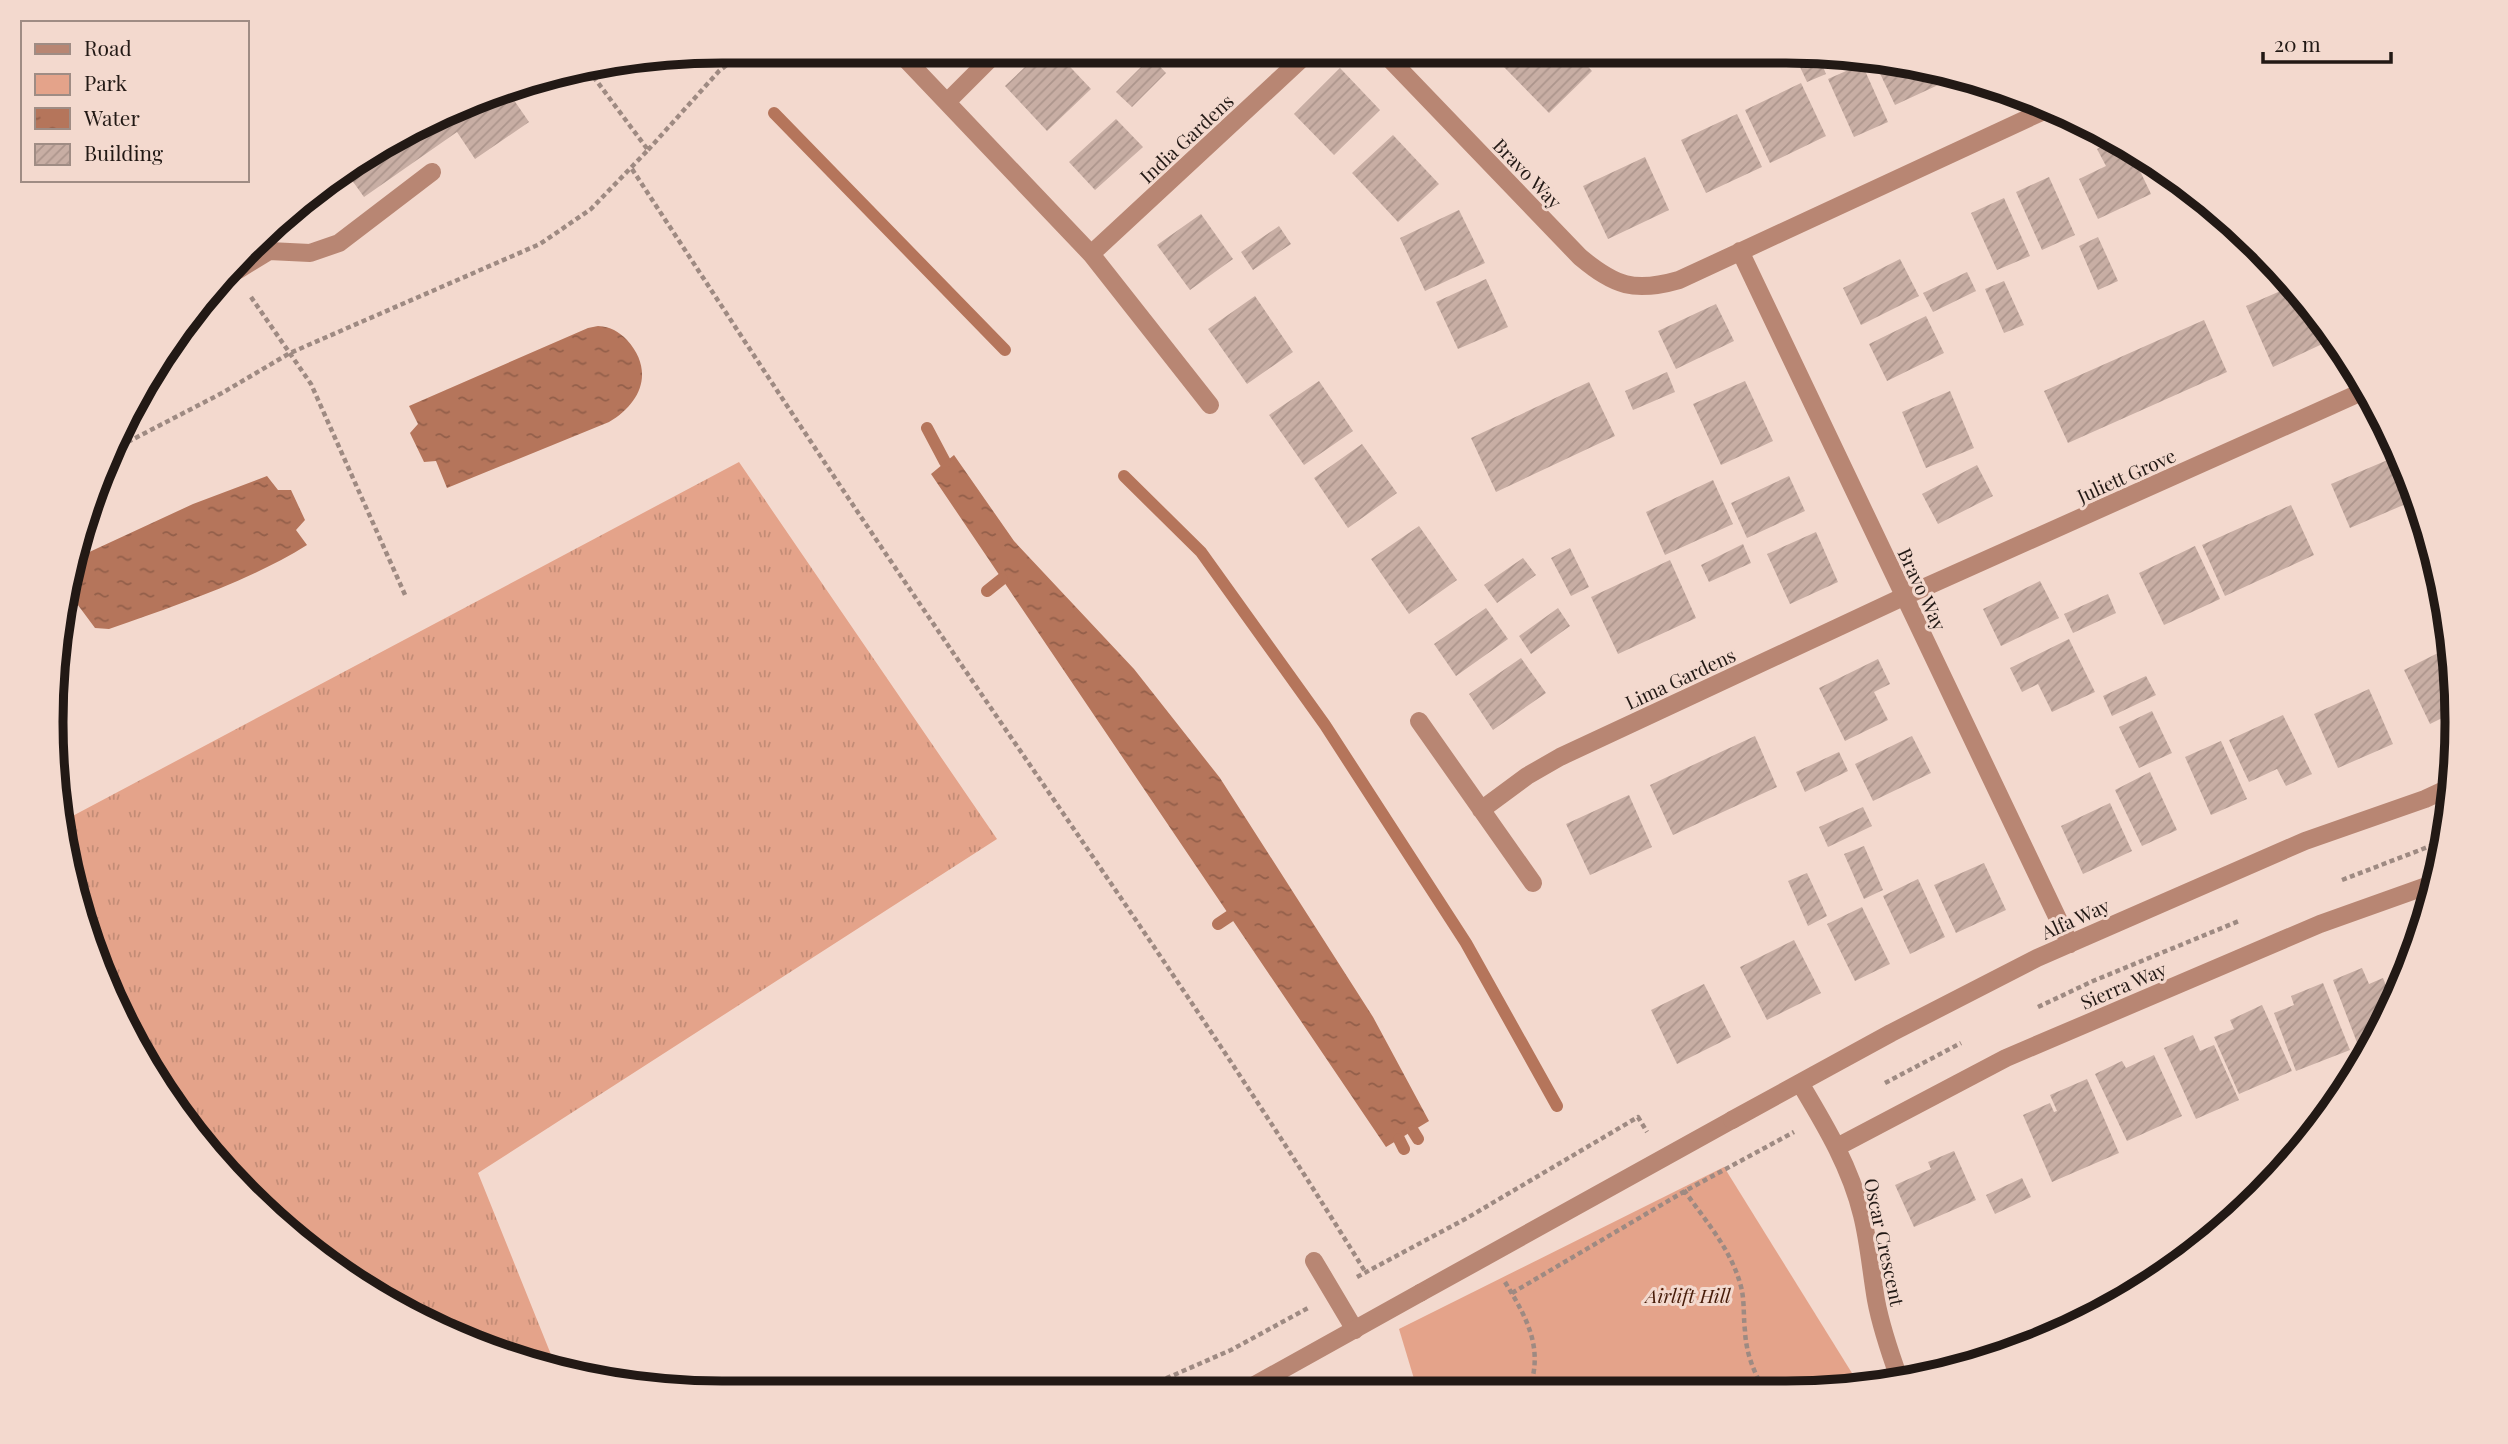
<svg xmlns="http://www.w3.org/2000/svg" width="2508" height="1444" viewBox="0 0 2508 1444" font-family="'Playfair Display',serif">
	<defs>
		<pattern id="grass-tufts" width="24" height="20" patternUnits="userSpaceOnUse" patternTransform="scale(1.75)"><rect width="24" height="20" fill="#e4a38a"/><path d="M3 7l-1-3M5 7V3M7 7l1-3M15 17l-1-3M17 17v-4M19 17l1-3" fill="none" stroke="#c38c76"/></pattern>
		<pattern id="water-ripples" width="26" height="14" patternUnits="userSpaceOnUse" patternTransform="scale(1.75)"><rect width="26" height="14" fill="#b5755b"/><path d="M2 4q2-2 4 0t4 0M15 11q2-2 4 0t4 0" fill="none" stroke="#935f4a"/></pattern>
		<pattern id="building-hatch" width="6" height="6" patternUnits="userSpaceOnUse" patternTransform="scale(1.75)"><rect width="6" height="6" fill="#c8aea4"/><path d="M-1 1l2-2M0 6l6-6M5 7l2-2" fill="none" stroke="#ac958c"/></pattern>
	</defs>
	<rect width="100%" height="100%" fill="#f3d9ce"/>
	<!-- grass -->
	<path fill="url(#grass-tufts)" d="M739,462L997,839L478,1173L556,1367L506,1357L349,1280L217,1164L102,979L65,820Z"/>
	<!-- park -->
	<path fill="#e4a38a" d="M1724,1167L1860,1386L1830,1392H1418L1399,1329Z"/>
	<!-- water -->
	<path fill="url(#water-ripples)" d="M598,326C611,327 618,331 627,340C655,371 641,403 609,422L447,488L436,461L424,462L410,433L418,424L409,406L588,328Z
		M954,455L1014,541L1134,669L1220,778L1373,1017L1429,1121L1386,1147L931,474Z
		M267,476L278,490H291L305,520L296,530L307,545C248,582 174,606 109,629L95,628L69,593C71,573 69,568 85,554L193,504Z"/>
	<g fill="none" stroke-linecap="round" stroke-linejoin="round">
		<!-- stream -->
		<path stroke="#b5755b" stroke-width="12" d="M774,113L1005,350
			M927,428L945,462
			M1124,476L1201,552L1325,725L1466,943L1557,1106
			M987,591L1002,579
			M1218,924L1230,916
			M1413,1131L1418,1139
			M1399,1139L1404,1149"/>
	</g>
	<!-- building -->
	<path fill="url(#building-hatch)" d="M1042,51H1055L1091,89L1047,131L1005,86Z
		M1231,51H1250L1240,61Z
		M1517,52H1574L1592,71L1549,113L1503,66Z
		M1793,52H1817L1826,74L1807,82Z
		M1151,57L1166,73L1132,107L1116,92Z
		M1874,61L1950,76L1951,79L1895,105Z
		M1862,64L1888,122L1854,137L1828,79Z
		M1340,68L1380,110L1334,155L1294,114Z
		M1801,83L1826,136L1770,163L1745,110Z
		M505,87L529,122L475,159L457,132L364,197L346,172Z
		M1737,114L1762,167L1706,193L1681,140Z
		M1116,119L1143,147L1095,190L1069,162Z
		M1393,135L1439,184L1398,222L1352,173Z
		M2113,141L2130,150L2151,194L2098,219L2079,179L2106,166L2097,149Z
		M1645,157L1669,210L1608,239L1583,186Z
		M2049,177L2075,235L2042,250L2016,192Z
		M2004,198L2030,256L1997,270L1971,213Z
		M1459,210L1485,263L1425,291L1400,238Z
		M1201,214L1233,259L1190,290L1157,245Z
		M1279,226L1291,244L1253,270L1241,252Z
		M2098,237L2118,281L2098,290L2079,246Z
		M1900,259L1919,296L1861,325L1843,288Z
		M1967,272L1976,291L1933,312L1923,293Z
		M1486,279L1508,327L1458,349L1436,302Z
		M2004,281L2024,325L2004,333L1985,289Z
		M2292,286L2335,338L2273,367L2246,306Z
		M1255,296L1293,352L1247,384L1208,329Z
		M1716,304L1734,341L1676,369L1658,331Z
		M1926,316L1944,353L1887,381L1869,344Z
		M2204,320L2227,372L2068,443L2044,391Z
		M1667,372L1675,392L1633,410L1625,391Z
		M1319,381L1353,431L1304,465L1269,415Z
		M1745,381L1773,441L1721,465L1693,404Z
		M1589,382L1615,436L1496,492L1471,438Z
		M1950,391L1974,448L1926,468L1902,412Z
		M1362,444L1397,493L1348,528L1314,478Z
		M2390,459L2408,503L2350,528L2331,484Z
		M1977,465L1993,496L1938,524L1922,494Z
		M1789,476L1805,511L1747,538L1731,503Z
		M1713,480L1733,524L1665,555L1646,512Z
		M2291,505L2314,555L2225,596L2202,545Z
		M1419,526L1457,580L1409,614L1371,559Z
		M1816,532L1838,582L1790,604L1767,554Z
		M1743,544L1751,563L1709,582L1701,565Z
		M2195,546L2220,599L2164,625L2139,573Z
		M1570,548L1589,587L1571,596L1551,558Z
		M1523,558L1536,575L1497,603L1484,585Z
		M1670,560L1696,618L1618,654L1591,597Z
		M2040,581L2059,618L2001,646L1983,609Z
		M2108,594L2116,613L2073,633L2064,614Z
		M1486,608L1508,639L1456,676L1434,644Z
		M1558,608L1570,626L1531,654L1519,636Z
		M2069,639L2095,692L2052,712L2038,684L2022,692L2010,668Z
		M2450,647L2456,711L2430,724L2404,670Z
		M1521,658L1546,693L1493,730L1469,694Z
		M1878,659L1890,684L1874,692L1888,720L1845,741L1819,688Z
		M2146,676L2156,695L2112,716L2103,696Z
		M2369,689L2393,744L2338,768L2314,714Z
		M2152,711L2172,753L2139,768L2119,727Z
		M2283,715L2312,774L2286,786L2277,769L2249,782L2229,740Z
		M1755,736L1777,787L1673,835L1650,785Z
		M1912,736L1931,773L1873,801L1855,764Z
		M2221,741L2247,799L2211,815L2185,757Z
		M1839,752L1848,771L1805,792L1796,772Z
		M2150,772L2177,830L2142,846L2115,790Z
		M1629,795L1652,847L1590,875L1566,824Z
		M2110,803L2132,851L2083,874L2061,826Z
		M1863,807L1872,826L1828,847L1819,827Z
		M1864,846L1883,890L1864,899L1844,854Z
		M1984,863L2006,910L1956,933L1934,885Z
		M1807,873L1827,916L1808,926L1788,881Z
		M1918,879L1945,937L1910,954L1883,896Z
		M1862,907L1890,964L1855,981L1827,924Z
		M1794,940L1821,993L1767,1020L1740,967Z
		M2416,946L2406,979L2398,995L2390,974L2404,969L2398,953Z
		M2362,968L2369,984L2383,978L2393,1003L2368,1050L2361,1053L2333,980Z
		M2323,983L2350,1050L2296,1071L2274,1013L2294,1005L2291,996Z
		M1704,984L1731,1037L1677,1064L1651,1010Z
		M2262,1005L2292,1071L2239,1094L2214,1037L2234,1029L2230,1020Z
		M2193,1035L2200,1051L2214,1045L2239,1100L2196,1119L2164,1048Z
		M2154,1055L2182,1116L2127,1141L2095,1074L2122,1061L2126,1068Z
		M2087,1079L2119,1153L2052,1182L2023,1115L2050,1103L2054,1112L2057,1111L2050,1095Z
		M1954,1151L1976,1200L1914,1227L1895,1185L1931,1169L1928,1162Z
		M2022,1178L2031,1197L1995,1214L1986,1195Z"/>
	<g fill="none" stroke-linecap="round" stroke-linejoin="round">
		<!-- path -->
		<path stroke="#9e8a82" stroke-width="4.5" stroke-dasharray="5 3.5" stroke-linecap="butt" d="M648,150L719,71L745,51
			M632,169C706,282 780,396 855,508C1026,763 1205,1012 1366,1273
			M251,297L311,384L406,597
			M120,446L222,393L290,353L540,244L591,209L648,150L590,72
			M2342,880L2446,840
			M2038,1007L2093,981L2239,921
			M1885,1083L1961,1043
			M1684,1190C1704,1219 1730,1248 1740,1283C1745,1299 1743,1314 1745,1331C1746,1353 1754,1374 1766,1392
			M1357,1277L1467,1218L1638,1117L1647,1132
			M1505,1282C1527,1318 1545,1350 1528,1392
			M1512,1293L1685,1191L1794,1132
			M1135,1392L1231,1350L1308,1308"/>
		<!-- service -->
		<path stroke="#b88673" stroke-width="18" d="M238,270L269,251L310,253L339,243L432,172
			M1314,1261L1355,1330
			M1420,1293L1732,1120"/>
		<!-- minor -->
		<path stroke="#b88673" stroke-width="18" d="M898,51L1091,254L1210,405
			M1383,52L1580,257C1615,286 1634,293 1679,280L2048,109
			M948,101L998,51
			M1740,251L2070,944
			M1091,254L1309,52
			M1419,721L1533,883
			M1481,810L1527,776L1560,757L1903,597L2366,390
			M1800,1083C1825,1125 1850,1166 1862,1215C1869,1243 1871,1271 1876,1300C1881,1327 1890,1353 1899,1378
			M1732,1120L1891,1033L2037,958L2305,841L2425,799L2451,787
			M1837,1147L2006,1058L2320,924L2435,883
			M1242,1392L1420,1293"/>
	</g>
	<g text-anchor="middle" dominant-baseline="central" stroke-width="6" stroke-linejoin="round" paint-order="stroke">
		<!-- street labels -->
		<g font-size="19" fill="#221915" stroke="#f3d9ce">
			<text transform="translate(1186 138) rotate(-43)">India Gardens</text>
			<text transform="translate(1528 173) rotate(46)">Bravo Way</text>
			<text transform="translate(2126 475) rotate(-24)">Juliett Grove</text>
			<text transform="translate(1923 589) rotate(65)">Bravo Way</text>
			<text transform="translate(1680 678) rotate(-25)">Lima Gardens</text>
			<text transform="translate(2075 918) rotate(-24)">Alfa Way</text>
			<text transform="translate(2123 985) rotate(-23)">Sierra Way</text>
			<text transform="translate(1885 1242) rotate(78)">Oscar Crescent</text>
		</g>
		<!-- park labels -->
		<g font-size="19" font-style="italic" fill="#471c09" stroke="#f3d9ce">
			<text x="1688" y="1295">Airlift Hill</text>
		</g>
	</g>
	<!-- crop -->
	<path d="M0 0H2508V1444H0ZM722 63H1786A659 659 0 0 1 2445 722V722A659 659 0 0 1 1786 1381H722A659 659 0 0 1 63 722V722A659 659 0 0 1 722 63Z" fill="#f3d9ce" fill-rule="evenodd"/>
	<path fill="none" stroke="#221915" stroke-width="9" d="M722 63H1786A659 659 0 0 1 2445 722V722A659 659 0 0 1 1786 1381H722A659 659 0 0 1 63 722V722A659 659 0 0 1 722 63Z"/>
	<!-- legend -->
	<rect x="21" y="21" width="228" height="161" fill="#f3d9ce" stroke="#9f8c84" stroke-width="2"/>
	<rect x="35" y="44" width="35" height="10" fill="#b88673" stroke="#9f8c84" stroke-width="2"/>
	<text x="84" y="56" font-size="21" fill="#221915">Road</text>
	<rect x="35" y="74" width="35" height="21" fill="#e4a38a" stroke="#9f8c84" stroke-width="2"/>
	<text x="84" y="91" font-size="21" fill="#221915">Park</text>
	<rect x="35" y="108" width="35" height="21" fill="url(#water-ripples)" stroke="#9f8c84" stroke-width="2"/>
	<text x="84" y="126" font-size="21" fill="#221915">Water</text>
	<rect x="35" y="144" width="35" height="21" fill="url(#building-hatch)" stroke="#9f8c84" stroke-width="2"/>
	<text x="84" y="161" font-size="21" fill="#221915">Building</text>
	<!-- scale -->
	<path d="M2263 52v10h128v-10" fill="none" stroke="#221915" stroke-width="3.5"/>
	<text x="2274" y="52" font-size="21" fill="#221915" stroke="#f3d9ce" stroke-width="5" paint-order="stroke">20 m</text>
</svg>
